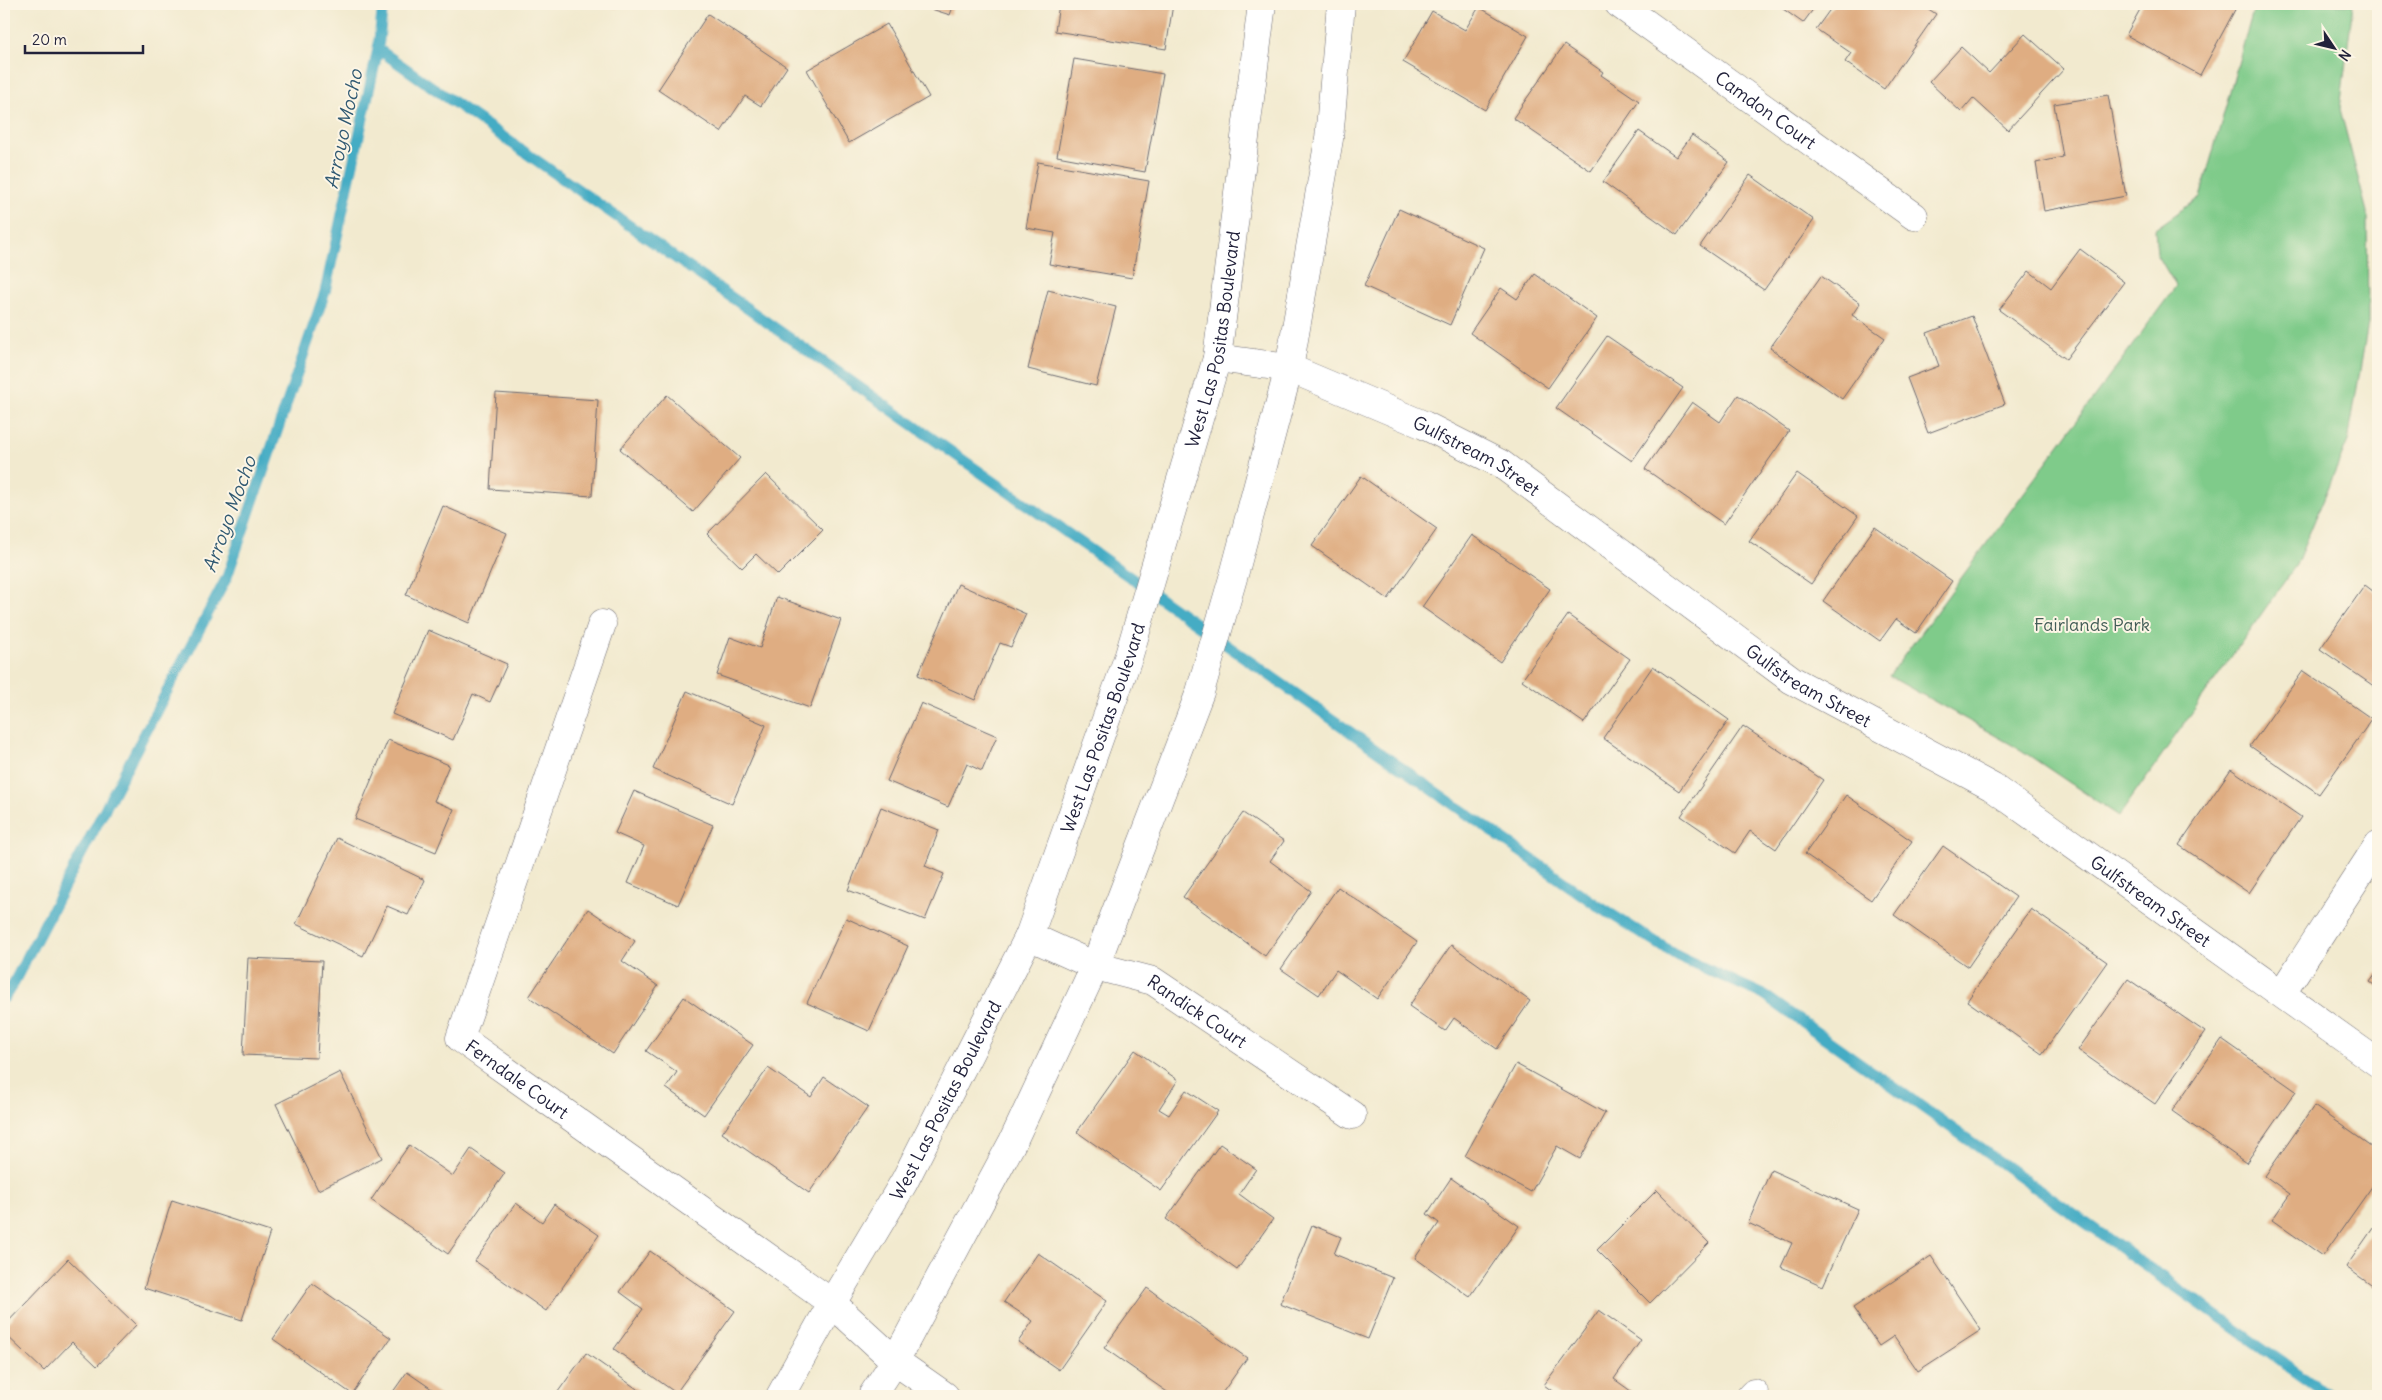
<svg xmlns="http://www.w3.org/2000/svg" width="2382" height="1400" viewBox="0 0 2382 1400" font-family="Delius,sans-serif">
	<rect width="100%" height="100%" fill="#fcf5e5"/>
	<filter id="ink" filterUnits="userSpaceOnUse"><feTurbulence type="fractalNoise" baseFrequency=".02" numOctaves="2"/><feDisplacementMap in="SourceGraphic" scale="10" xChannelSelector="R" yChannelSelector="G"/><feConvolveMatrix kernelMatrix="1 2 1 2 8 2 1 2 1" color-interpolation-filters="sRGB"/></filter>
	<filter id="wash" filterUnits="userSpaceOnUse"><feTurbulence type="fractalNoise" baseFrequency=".0096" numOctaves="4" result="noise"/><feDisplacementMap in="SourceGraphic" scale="20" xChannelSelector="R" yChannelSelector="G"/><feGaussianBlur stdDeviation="1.12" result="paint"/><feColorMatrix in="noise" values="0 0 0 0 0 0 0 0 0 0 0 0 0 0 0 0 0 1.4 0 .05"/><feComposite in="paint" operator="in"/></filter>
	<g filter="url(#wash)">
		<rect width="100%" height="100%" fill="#f2eacf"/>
		<!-- green -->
		<path fill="#7fcb8a" stroke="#507662" d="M2255,4H2353L2340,109L2367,212L2368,323L2348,441L2296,565L2119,816L2021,750L1889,676L2176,286L2157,254L2155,229L2200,197Z"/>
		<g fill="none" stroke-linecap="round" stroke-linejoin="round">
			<!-- stream -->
			<path stroke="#44acc4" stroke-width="11" d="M378,49L1598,906L1678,956L1764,995L2330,1396
				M4,998L13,984L227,577L325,292L378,49L383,4"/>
		</g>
		<g id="blocks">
			<!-- building -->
			<path fill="#dfad82" d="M612,4H642V5L613,8Z
				M916,4H954L950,15Z
				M1059,4H1173L1166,49L1055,31Z
				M1776,4H1817L1803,23Z
				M1834,4H1921L1936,14L1884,89L1845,62L1851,53L1816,29Z
				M2143,4H2238L2200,75L2126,35Z
				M1479,7L1528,36L1485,110L1403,62L1432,11L1465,30Z
				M708,14L787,67L761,106L745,96L721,132L658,90Z
				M887,24L929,97L849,143L807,70Z
				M2025,34L2064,69L2008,130L1973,98L1961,112L1929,82L1961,47L1989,73Z
				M1564,45L1603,72L1601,75L1639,101L1591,171L1513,118Z
				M1074,59L1163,74L1145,172L1057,156Z
				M2108,95L2126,196L2044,211L2036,163L2063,157L2054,104Z
				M1639,131L1676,157L1692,135L1729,162L1677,235L1603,182Z
				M1038,162L1149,181L1132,278L1049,264L1055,233L1026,228Z
				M1750,175L1814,220L1764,290L1700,246Z
				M1399,209L1484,248L1450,325L1364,286Z
				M2080,249L2124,282L2066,359L1999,310L2029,271L2051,288Z
				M1535,274L1597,318L1548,388L1470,333L1501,288L1517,299Z
				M1821,276L1860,303L1852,315L1885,338L1842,399L1770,348Z
				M1048,290L1116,307L1096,386L1028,369Z
				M1972,316L2005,404L1928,433L1907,378L1939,366L1927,333Z
				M1607,336L1683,388L1632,461L1556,408Z
				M496,393L598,400L592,496L490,489Z
				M667,395L740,458L693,512L620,449Z
				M1738,395L1789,431L1724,524L1645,469L1692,402L1720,422Z
				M1797,473L1858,516L1811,584L1749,541Z
				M766,474L823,530L778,575L756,554L742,568L707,534Z
				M1361,476L1437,529L1388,599L1312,546Z
				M443,506L507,533L469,623L406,595Z
				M1875,527L1952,581L1916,633L1896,619L1880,641L1823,601Z
				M1472,535L1550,589L1500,662L1422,607Z
				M958,584L1026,614L1011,647L1000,643L975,700L918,675Z
				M2365,585L2378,595V689L2320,649Z
				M777,597L841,620L810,708L717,675L730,637L760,648Z
				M1568,615L1630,659L1584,723L1522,680Z
				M428,630L507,664L490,702L473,694L453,740L392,714Z
				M1653,666L1729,720L1679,791L1603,738Z
				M2303,671L2372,719L2319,794L2250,746Z
				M687,691L766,725L732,804L653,769Z
				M921,703L997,736L982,771L967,764L948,807L887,781Z
				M1743,726L1823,780L1776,849L1750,831L1735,853L1681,816Z
				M388,740L449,765L434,801L454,809L436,852L355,819Z
				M2231,769L2301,817L2249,893L2179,845Z
				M634,791L713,825L678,905L628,883L644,846L615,833Z
				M1846,795L1912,841L1871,900L1805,854Z
				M881,807L939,830L925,866L944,874L925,920L848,890Z
				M1243,813L1284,841L1270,861L1311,891L1265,956L1183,897Z
				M337,838L425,880L408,915L387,906L363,956L296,924Z
				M1943,846L2016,897L1968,967L1894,915Z
				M1338,887L1417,942L1377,999L1336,970L1319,995L1281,969Z
				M588,909L635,941L622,961L658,986L613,1054L529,997Z
				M2031,909L2107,962L2042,1054L1967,1001Z
				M846,918L908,946L869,1031L807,1003Z
				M1451,945L1530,1001L1497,1049L1454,1018L1445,1031L1409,1006Z
				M248,958L322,961L317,1058L243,1055Z
				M2378,971V988L2370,982Z
				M2128,979L2205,1032L2155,1104L2078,1050Z
				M684,997L753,1045L704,1115L666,1088L677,1072L646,1051Z
				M2222,1039L2296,1091L2246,1163L2172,1111Z
				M1135,1050L1178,1080L1159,1109L1169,1115L1186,1090L1218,1111L1161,1191L1077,1132Z
				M1516,1064L1605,1113L1580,1159L1557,1146L1531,1192L1465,1156Z
				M768,1068L811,1097L824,1077L868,1107L809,1193L722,1133Z
				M340,1072L382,1158L318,1190L276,1104Z
				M2314,1106L2378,1151V1178L2323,1256L2272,1220L2290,1194L2265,1176Z
				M1220,1144L1256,1169L1239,1194L1273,1219L1237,1270L1166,1219Z
				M409,1145L453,1176L471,1149L505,1173L448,1254L371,1200Z
				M1771,1170L1858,1209L1823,1286L1781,1267L1792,1243L1748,1223Z
				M1451,1178L1519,1226L1470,1297L1415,1258L1439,1223L1427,1214Z
				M1657,1190L1709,1243L1650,1303L1597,1250Z
				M172,1200L270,1232L242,1320L144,1288Z
				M516,1203L542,1222L554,1204L599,1235L546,1311L475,1261Z
				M2378,1221V1290L2346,1267Z
				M1312,1225L1341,1237L1334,1254L1393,1278L1368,1339L1280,1304Z
				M650,1251L735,1311L676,1393L614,1349L643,1309L620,1292Z
				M1038,1253L1107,1301L1059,1370L1018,1342L1033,1321L1004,1302Z
				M1931,1256L1981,1330L1918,1371L1894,1336L1879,1346L1853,1308Z
				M68,1259L136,1325L97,1366L72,1342L44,1371L4,1333V1326Z
				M312,1283L391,1338L352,1394L273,1339Z
				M1147,1288L1247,1358L1220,1396H1173L1104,1348Z
				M1599,1310L1641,1340L1614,1379L1635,1394L1634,1396H1559L1544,1385Z
				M586,1353L647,1396H555Z
				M407,1372L442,1396H390Z"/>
		</g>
	</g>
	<g filter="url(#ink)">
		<use href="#blocks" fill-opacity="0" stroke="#6b686f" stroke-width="1"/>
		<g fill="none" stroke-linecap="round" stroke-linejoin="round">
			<!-- street casing -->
			<g stroke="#6b686f" stroke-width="29">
				<g id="street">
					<path id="s1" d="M1619,4L1914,216"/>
					<path id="s2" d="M1217,358L1289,368L1424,425L1501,464L1792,680L1992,787L2378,1063"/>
					<path id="s3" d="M602,624L460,1038L832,1303L895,1361L945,1396"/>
					<path id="s4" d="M1029,936L1095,966L1153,981L1352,1115"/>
					<path d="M2282,993L2378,845"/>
					<path id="s5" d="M780,1396L832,1303L904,1182L1029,936L1129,655L1217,358L1262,4"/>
					<path d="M872,1396L895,1361L1013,1141L1095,966L1200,692L1235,571L1289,368L1329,139L1341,4"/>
					<path d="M1751,1396L1754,1393"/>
				</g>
			</g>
			<!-- street -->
			<use href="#street" stroke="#fff" stroke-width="28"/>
		</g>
	</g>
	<g text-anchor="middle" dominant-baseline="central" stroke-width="4" stroke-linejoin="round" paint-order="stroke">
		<!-- street labels -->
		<g font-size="18" fill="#22223b" stroke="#fcf5e5">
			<text stroke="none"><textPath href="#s1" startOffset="181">Camdon Court</textPath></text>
			<text stroke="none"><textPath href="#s5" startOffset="1149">West Las Positas Boulevard</textPath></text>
			<text stroke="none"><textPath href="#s2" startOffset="280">Gulfstream Street</textPath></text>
			<text stroke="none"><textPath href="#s2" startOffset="685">Gulfstream Street</textPath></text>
			<text stroke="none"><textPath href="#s5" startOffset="744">West Las Positas Boulevard</textPath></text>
			<text stroke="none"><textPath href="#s2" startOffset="1090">Gulfstream Street</textPath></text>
			<text stroke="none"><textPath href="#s4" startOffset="186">Randick Court</textPath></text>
			<text stroke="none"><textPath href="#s3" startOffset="508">Ferndale Court</textPath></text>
			<text stroke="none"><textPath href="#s5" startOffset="339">West Las Positas Boulevard</textPath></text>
		</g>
		<!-- park labels -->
		<g font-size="18" fill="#435d57" stroke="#fcf5e5">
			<text x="2092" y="624">Fairlands Park</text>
		</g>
		<!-- water labels -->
		<g font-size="19" font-style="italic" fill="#305972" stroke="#fcf5e5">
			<text transform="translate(343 129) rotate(-78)">Arroyo Mocho</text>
			<text transform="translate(229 514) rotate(-70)">Arroyo Mocho</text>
		</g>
	</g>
	<!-- margin -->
	<rect width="2382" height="1400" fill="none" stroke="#fcf5e5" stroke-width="20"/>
	<!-- north arrow -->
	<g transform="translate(2334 48) rotate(125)" stroke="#fcf5e5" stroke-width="4" paint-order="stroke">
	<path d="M0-4L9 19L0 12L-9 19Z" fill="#22223b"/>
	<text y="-8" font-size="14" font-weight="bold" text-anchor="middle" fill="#22223b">N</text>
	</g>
	<!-- scale -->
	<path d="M25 45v8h118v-8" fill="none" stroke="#22223b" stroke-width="2.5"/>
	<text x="32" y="45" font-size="15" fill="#22223b" stroke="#fcf5e5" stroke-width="4" paint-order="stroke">20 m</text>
</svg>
